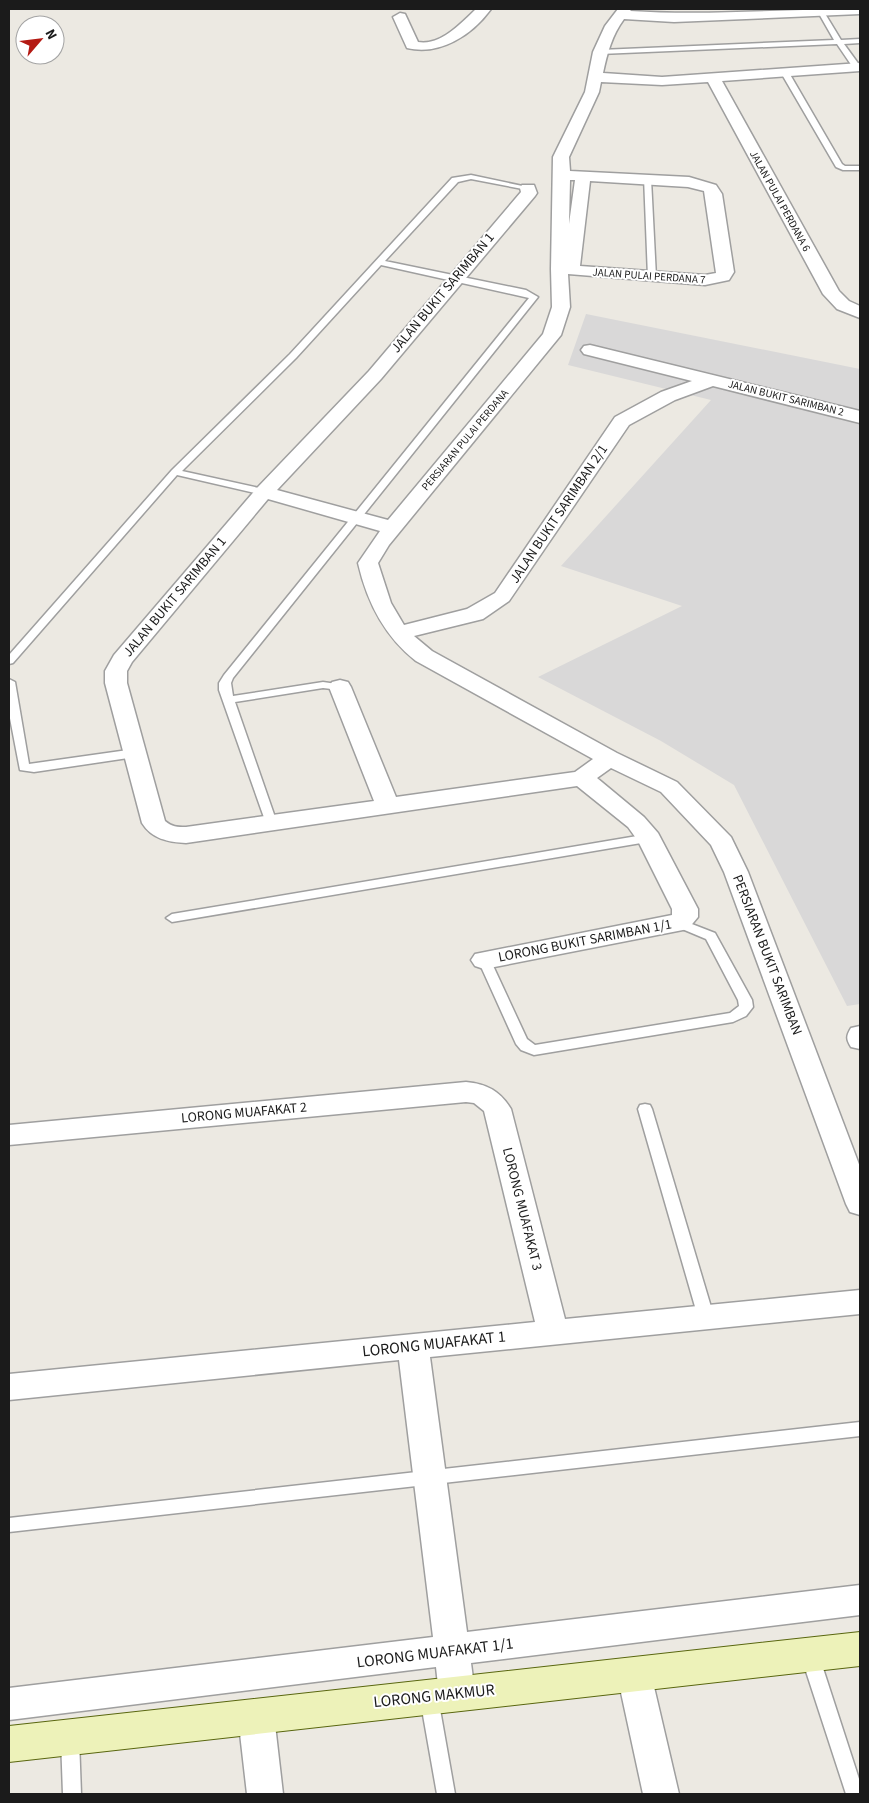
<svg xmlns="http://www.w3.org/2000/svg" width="869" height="1803" viewBox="0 0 869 1803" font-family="'Source Sans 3',sans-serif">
	<rect width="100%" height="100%" fill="#ece9e2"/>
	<!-- residential -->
	<path fill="#d9d8d8" d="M586,314L860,369V1004L847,1006L734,785L661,741L538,677L682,606L561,566L711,400L568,365Z"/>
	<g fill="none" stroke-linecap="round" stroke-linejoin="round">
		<!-- lane casing -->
		<g stroke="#9f9f9f" stroke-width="3">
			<path id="lane" d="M821,10L824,12L841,40L860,39V43L844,44L860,66V69H854L837,44L600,54L596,52L600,50L834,40L818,12Z
				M781,69L788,71L842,164L845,166H860V170H843L836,167L780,71Z
				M471,175L532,188L528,190L471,179L458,182L385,261L526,290L538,297L233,678L231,683L233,696L323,682L344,685L346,687L340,690L323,688L235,702L277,823L271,827L267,826L219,690V683L224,675L529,298L381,265L296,358L182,471L268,490V494L264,495L177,475L13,663L9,664V655L172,470L290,354L452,178Z
				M644,177L651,179L656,277L652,280L648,277Z
				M9,679L15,682L29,764L135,749L141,753L135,757L34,772L20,770L9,713Z
				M649,834L653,835L655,838L653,841L172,922L166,918L172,914Z
				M679,919L715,933L752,1000L753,1007L746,1016L733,1022L534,1055L521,1050L516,1044L478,960L479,957H489L527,1039L535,1045L730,1013L739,1006L738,1000L706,939L675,926L673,923Z
				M645,1104L650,1105L652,1109L714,1317L711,1321L706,1323L701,1321L698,1317L638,1109L640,1105Z
				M860,1422V1436L9,1532V1518Z
				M810,1648L816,1650L819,1656L860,1782V1794H846L801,1656L804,1650Z
				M429,1690L435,1692L438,1698L455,1794H437L420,1698L423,1692Z
				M70,1731L76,1733L79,1739L81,1794H63L61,1739L64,1733Z"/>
		</g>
		<!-- street casing -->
		<g stroke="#9f9f9f" stroke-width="3">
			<path id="street" d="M476,9H491C472,35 440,56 407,48L393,17L400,13L405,14L418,42C441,46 461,23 476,9Z
				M618,9H632L630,11C707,16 784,9 860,9V14L674,22L624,19C612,35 607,54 603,73L662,77L860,63V71L722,81L839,291L849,301L860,306V318L837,309L823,294L708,82L662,85L601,82L599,92L569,157L570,171L689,177L716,185L722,194L734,272L729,280L705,285L568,274L570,307L561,335L389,545L378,563L391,603L404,625L467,609L495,593L615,417L661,392L692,381L584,354L581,350L584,346L590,345L860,411V423L713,386L675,400L629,425L509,601L483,619L414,636L432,651L617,753L677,782L731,837L748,872L860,1167V1215L850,1212L846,1204L724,872L711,845L661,792L611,768L597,778L644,817L658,833L698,909V917L688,929L484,969L475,966L471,960L475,954L672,915V909L638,841L628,827L577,786L186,843C168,842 152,839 142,823L105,683V671L114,655L257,488L369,371L521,192L520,188L522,185H534L537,193L535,196L381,379L277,490L388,520L543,334L552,307L551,269L553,157L585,92L593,52L605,26ZM570,180H575L569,224ZM590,181L688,187L704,191L716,273L705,275L580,266ZM268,499L380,531L358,563C367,602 384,636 416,661L593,759L575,772L396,797L351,687L348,682L340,680L332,682L329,687L374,801L186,827C177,827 172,827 165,821L127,683V671L132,662Z
				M860,1026V1049L851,1047C846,1039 846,1036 851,1028Z
				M466,1082C487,1084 500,1091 511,1109L565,1319L860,1290V1314L430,1357L467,1632L860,1585V1615L471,1663L475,1694L469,1705L457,1710L445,1705L439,1694L436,1667L9,1720V1688L433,1637L399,1360L9,1400V1374L535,1322L484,1111L474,1103L466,1102L9,1145V1125Z
				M634,1658L646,1663L651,1674L679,1794H643L617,1674L622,1663Z
				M256,1700L268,1704L274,1716L283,1794H247L238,1716L244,1704Z"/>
		</g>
		<!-- secondary casing -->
		<g stroke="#59660f" stroke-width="2">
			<path id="secondary" d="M860,1632V1666L9,1762V1726Z"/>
		</g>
		<!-- lane -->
		<use href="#lane" fill="#fff" fill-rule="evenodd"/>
		<!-- street -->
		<use href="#street" fill="#fff" fill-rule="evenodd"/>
		<!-- secondary -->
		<use href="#secondary" fill="#edf2b9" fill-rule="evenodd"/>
	</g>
	<g text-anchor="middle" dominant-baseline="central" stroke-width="4" stroke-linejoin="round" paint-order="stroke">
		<!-- far-street labels -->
		<g font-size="11" fill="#1b1b1b" stroke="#fff">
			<text transform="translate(780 201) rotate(61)">JALAN PULAI PERDANA 6</text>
			<text transform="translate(649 276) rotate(4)">JALAN PULAI PERDANA 7</text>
			<text transform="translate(786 398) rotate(14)">JALAN BUKIT SARIMBAN 2</text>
			<text transform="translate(465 440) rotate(-50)">PERSIARAN PULAI PERDANA</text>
		</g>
		<!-- street labels -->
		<g font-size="14" fill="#1b1b1b" stroke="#fff">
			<text transform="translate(443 293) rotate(-50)">JALAN BUKIT SARIMBAN 1</text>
			<text transform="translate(559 514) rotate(-56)">JALAN BUKIT SARIMBAN 2/1</text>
			<text transform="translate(175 597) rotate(-50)">JALAN BUKIT SARIMBAN 1</text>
			<text transform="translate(585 941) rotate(-11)">LORONG BUKIT SARIMBAN 1/1</text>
			<text transform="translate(767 955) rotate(69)">PERSIARAN BUKIT SARIMBAN</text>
			<text transform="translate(244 1113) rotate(-5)">LORONG MUAFAKAT 2</text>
			<text transform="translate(522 1209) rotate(76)">LORONG MUAFAKAT 3</text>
		</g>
		<!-- near-street labels -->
		<g font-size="16" fill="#1b1b1b" stroke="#fff">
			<text transform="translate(434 1344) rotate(-6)">LORONG MUAFAKAT 1</text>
			<text transform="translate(435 1653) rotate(-7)">LORONG MUAFAKAT 1/1</text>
			<text transform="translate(434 1696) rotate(-6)">LORONG MAKMUR</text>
		</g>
	</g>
	<!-- border -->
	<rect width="869" height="1803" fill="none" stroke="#1b1b1b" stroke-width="20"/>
	<!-- north arrow -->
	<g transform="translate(40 40) rotate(62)"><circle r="24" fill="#ffffff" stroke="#a4a4a4"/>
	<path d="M0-4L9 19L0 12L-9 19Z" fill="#b41a13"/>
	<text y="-8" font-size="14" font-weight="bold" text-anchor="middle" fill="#1b1b1b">N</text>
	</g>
</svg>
